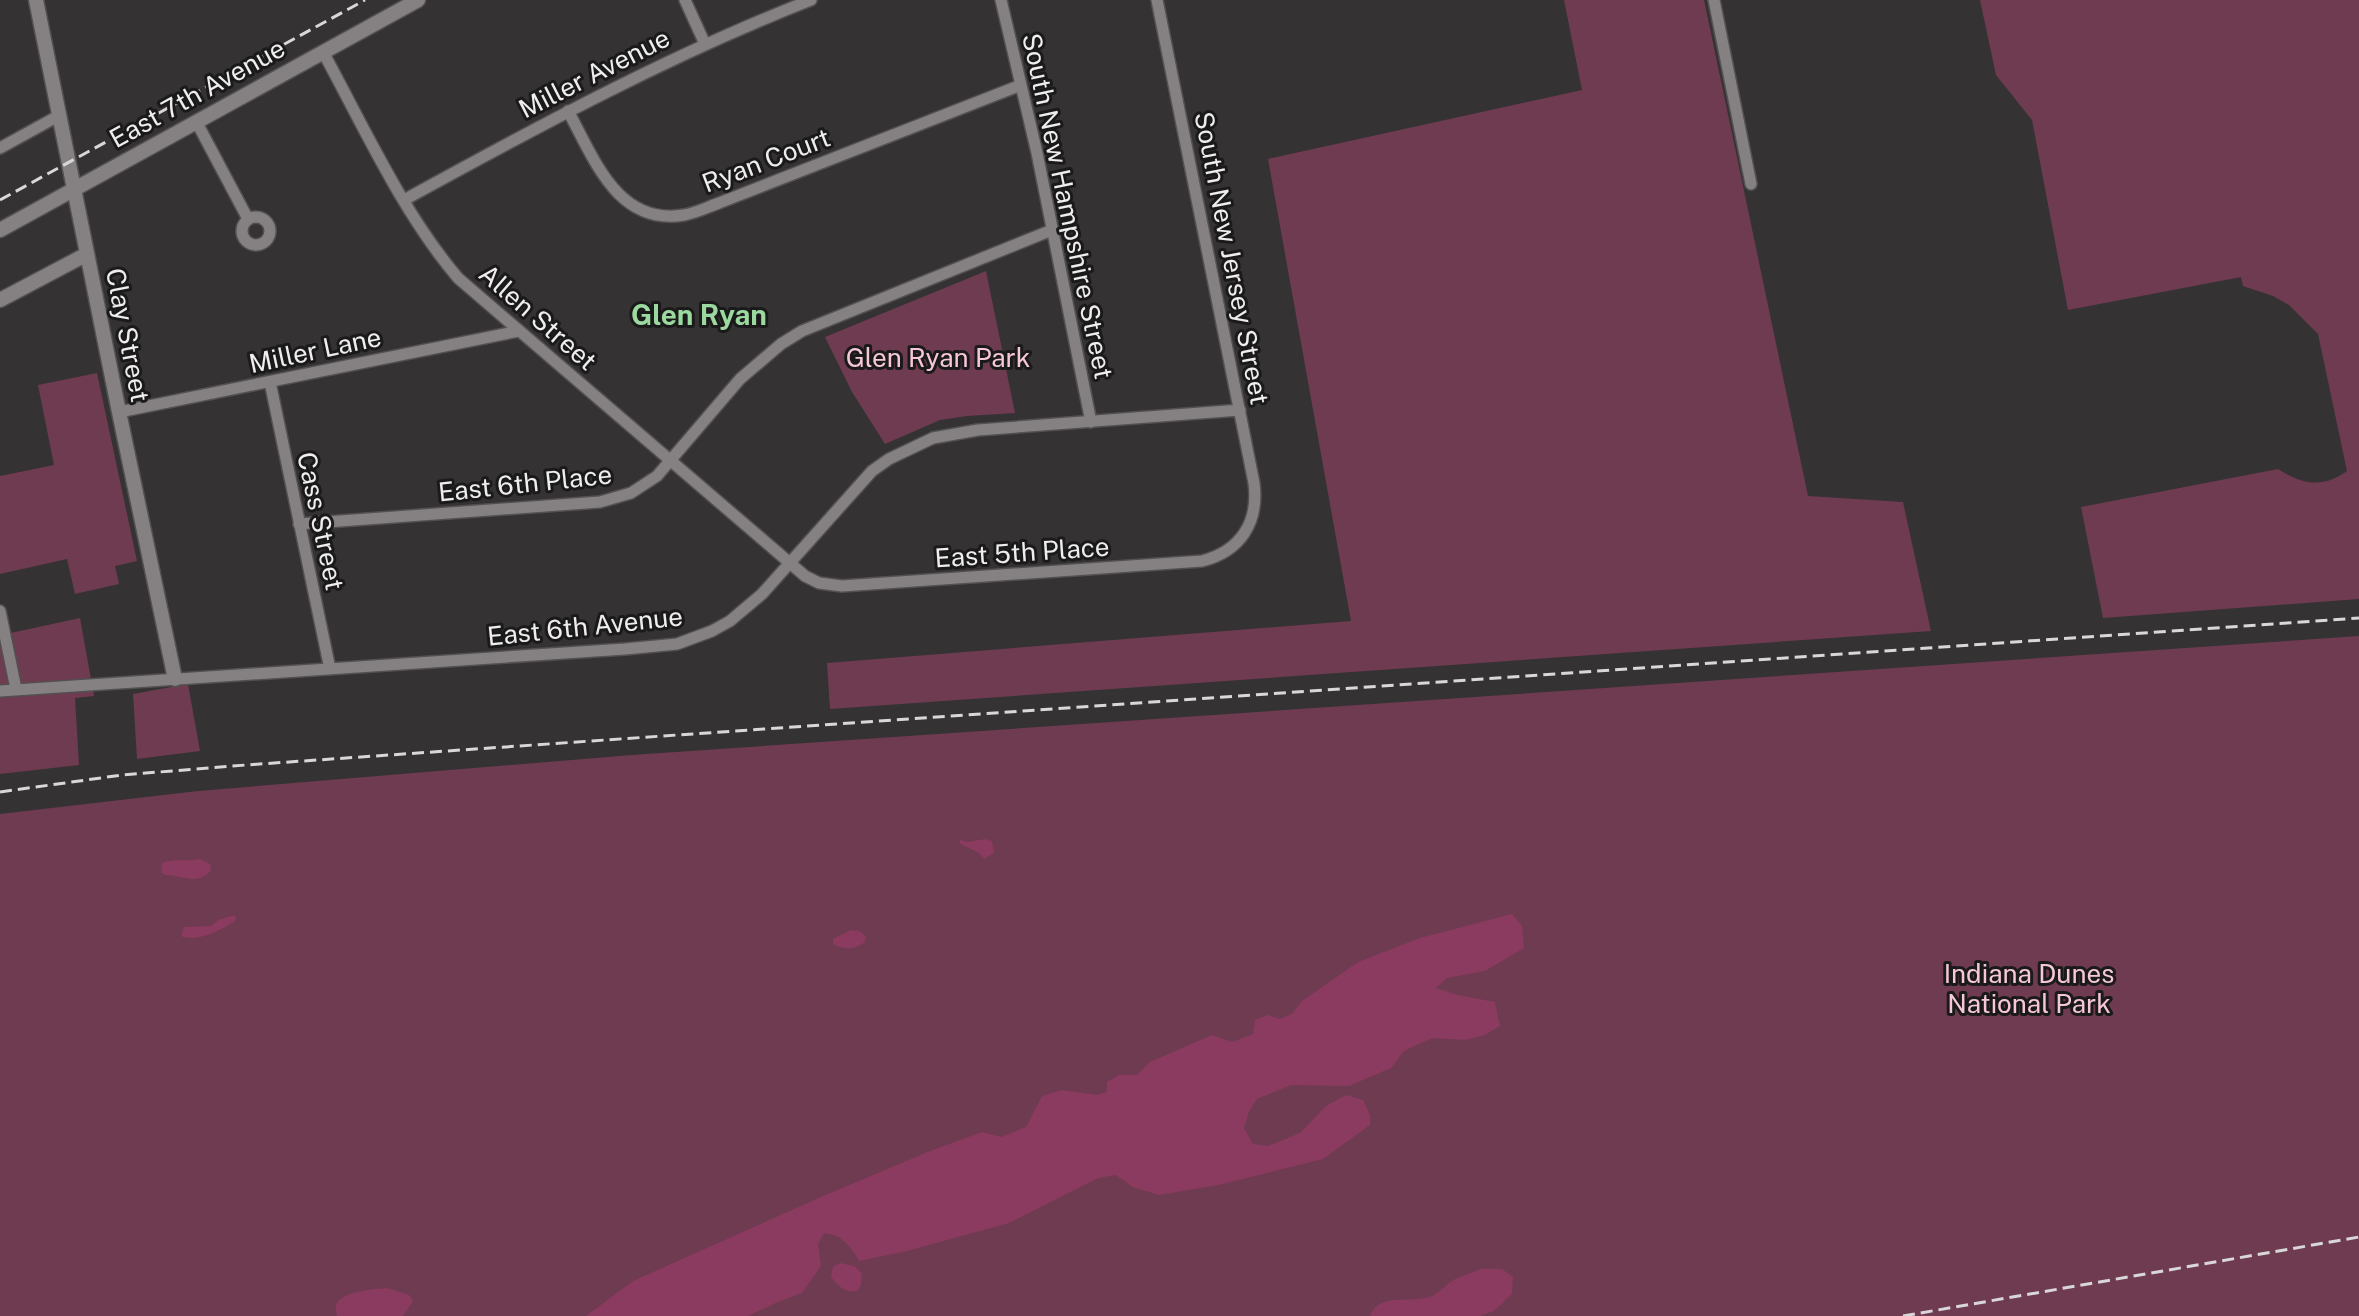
<svg xmlns="http://www.w3.org/2000/svg" width="2359" height="1316" viewBox="0 0 2359 1316" font-family="'Public Sans',sans-serif">
	<rect width="100%" height="100%" fill="#353233"/>
	<!-- green -->
	<path fill="#6f3b51" d="M1564,0H1704L1808,496L1903,502L1931,631L830,709L827,663L1351,621L1268,159L1582,90Z
		M1980,0H2359V599L2103,618L2081,507L2278,469C2302,484 2322,489 2347,471L2318,334L2289,305L2273,296L2243,286L2241,277L2068,310L2032,120L1996,75Z
		M986,271L1015,413L967,416L940,420L885,444L852,392L825,337Z
		M97,373L137,561L115,566L119,584L75,594L67,559L0,574V476L54,465L38,385Z
		M0,609L6,634L80,618L94,696L75,698L79,765L0,774Z
		M2359,636V1316H0V814L198,791L632,755Z
		M188,684L200,751L137,759L133,694Z"/>
	<!-- water -->
	<path fill="#8a3b5f" d="M985,839L992,841L994,853L984,859L979,853L959,843L960,840L968,842Z
		M200,859L210,864L211,871C196,886 183,875 165,875L161,872L162,863C174,858 188,862 200,859Z
		M1512,914L1522,926L1524,948L1485,971L1447,978L1436,988L1458,995L1495,1002L1500,1026L1485,1035L1465,1040L1432,1038L1404,1051L1391,1068L1349,1086L1291,1085L1257,1099L1249,1112L1244,1128L1253,1144L1268,1146L1300,1133L1326,1106L1346,1095L1363,1100L1370,1115V1125L1323,1159L1218,1185L1159,1195L1133,1187L1116,1175L1098,1178L1009,1223L907,1251L859,1261C850,1246 843,1235 824,1233L818,1244L821,1266L802,1293L780,1301L748,1316H586L633,1281L821,1197L930,1151L982,1132L1001,1137L1026,1127L1042,1096L1061,1090L1097,1095L1107,1092V1082L1119,1075H1137L1150,1062L1212,1035L1232,1042L1253,1034L1255,1020L1268,1015L1280,1019L1292,1014L1302,1001L1358,962L1420,938Z
		M234,915L236,917L235,921C222,930 197,943 181,936L184,927L211,926L218,920Z
		M851,930L859,931L866,936L865,942C855,950 844,950 833,944V939Z
		M840,1263L854,1266L862,1273L861,1285L857,1291C845,1293 838,1286 831,1277L833,1267Z
		M1481,1269H1502L1513,1277L1512,1294L1494,1311L1480,1316H1370C1377,1294 1407,1302 1426,1298C1438,1296 1442,1287 1452,1281C1460,1276 1472,1273 1481,1269Z
		M387,1288L409,1295L413,1301L403,1316H337C336,1312 335,1307 337,1303C344,1291 375,1289 387,1288Z"/>
	<g fill="none" stroke-linecap="round" stroke-linejoin="round">
		<!-- minor casing -->
		<g stroke="#535051" stroke-width="14">
			<path id="minor" d="M685,0L705,44
				M1001,0L1037,153L1091,422
				M1714,0L1751,184
				M323,52C364,127 402,212 458,278L805,576L819,583L842,586L1202,561C1241,551 1259,522 1254,483L1157,0
				M568,111C594,158 617,226 684,215C696,213 708,207 719,203L1021,85
				M196,121L248,219
				M0,148L60,115
				M404,200C537,127 670,55 811,0
				M242 231a14 14 0 1 1 28 0a14 14 0 1 1-28 0Z
				M270,382L330,669
				M119,412L519,331
				M299,524L600,502L631,493L657,476L740,379L781,344L802,331L1052,230
				M0,611L16,689
				M0,691L625,649L677,644L712,631L730,621L762,594L872,471L889,459L933,438L978,430L1240,410"/>
		</g>
		<!-- tertiary casing -->
		<g stroke="#535051" stroke-width="17">
			<path id="tertiary" d="M36,0L119,412L175,679
				M0,230L418,0
				M0,300L87,254"/>
		</g>
		<!-- minor -->
		<use href="#minor" stroke="#858182" stroke-width="11"/>
		<!-- tertiary -->
		<use href="#tertiary" stroke="#858182" stroke-width="14"/>
		<!-- rail -->
		<path stroke="#d9d7d8" stroke-width="3" stroke-dasharray="12 6" stroke-linecap="butt" d="M0,200L365,0
			M0,792L122,775L246,765L2359,618
			M1903,1316L2359,1237"/>
	</g>
	<g text-anchor="middle" dominant-baseline="central" stroke-width="6" stroke-linejoin="round" paint-order="stroke">
		<!-- street labels -->
		<g font-size="26" fill="#efedee" stroke="#1b1a1a">
			<text transform="translate(594 73) rotate(-27)">Miller Avenue</text>
			<text transform="translate(197 93) rotate(-29)">East 7th Avenue</text>
			<text transform="translate(766 160) rotate(-21)">Ryan Court</text>
			<text transform="translate(1068 206) rotate(78)">South New Hampshire Street</text>
			<text transform="translate(1232 258) rotate(79)">South New Jersey Street</text>
			<text transform="translate(538 317) rotate(41)">Allen Street</text>
			<text transform="translate(128 335) rotate(79)">Clay Street</text>
			<text transform="translate(315 350) rotate(-12)">Miller Lane</text>
			<text transform="translate(525 483) rotate(-6)">East 6th Place</text>
			<text transform="translate(321 521) rotate(78)">Cass Street</text>
			<text transform="translate(1022 552) rotate(-4)">East 5th Place</text>
			<text transform="translate(585 626) rotate(-6)">East 6th Avenue</text>
		</g>
		<!-- park labels -->
		<g font-size="26" fill="#f6c7d8" stroke="#1b1a1a">
			<text x="938" y="357">Glen Ryan Park</text>
			<text x="2029" y="973">Indiana Dunes<tspan x="2029" dy="30">National Park</tspan></text>
		</g>
		<!-- neighbourhood labels -->
		<g font-size="28" font-weight="bold" fill="#9cd9a1" stroke="#1b1a1a">
			<text x="699" y="314">Glen Ryan</text>
		</g>
	</g>
</svg>
